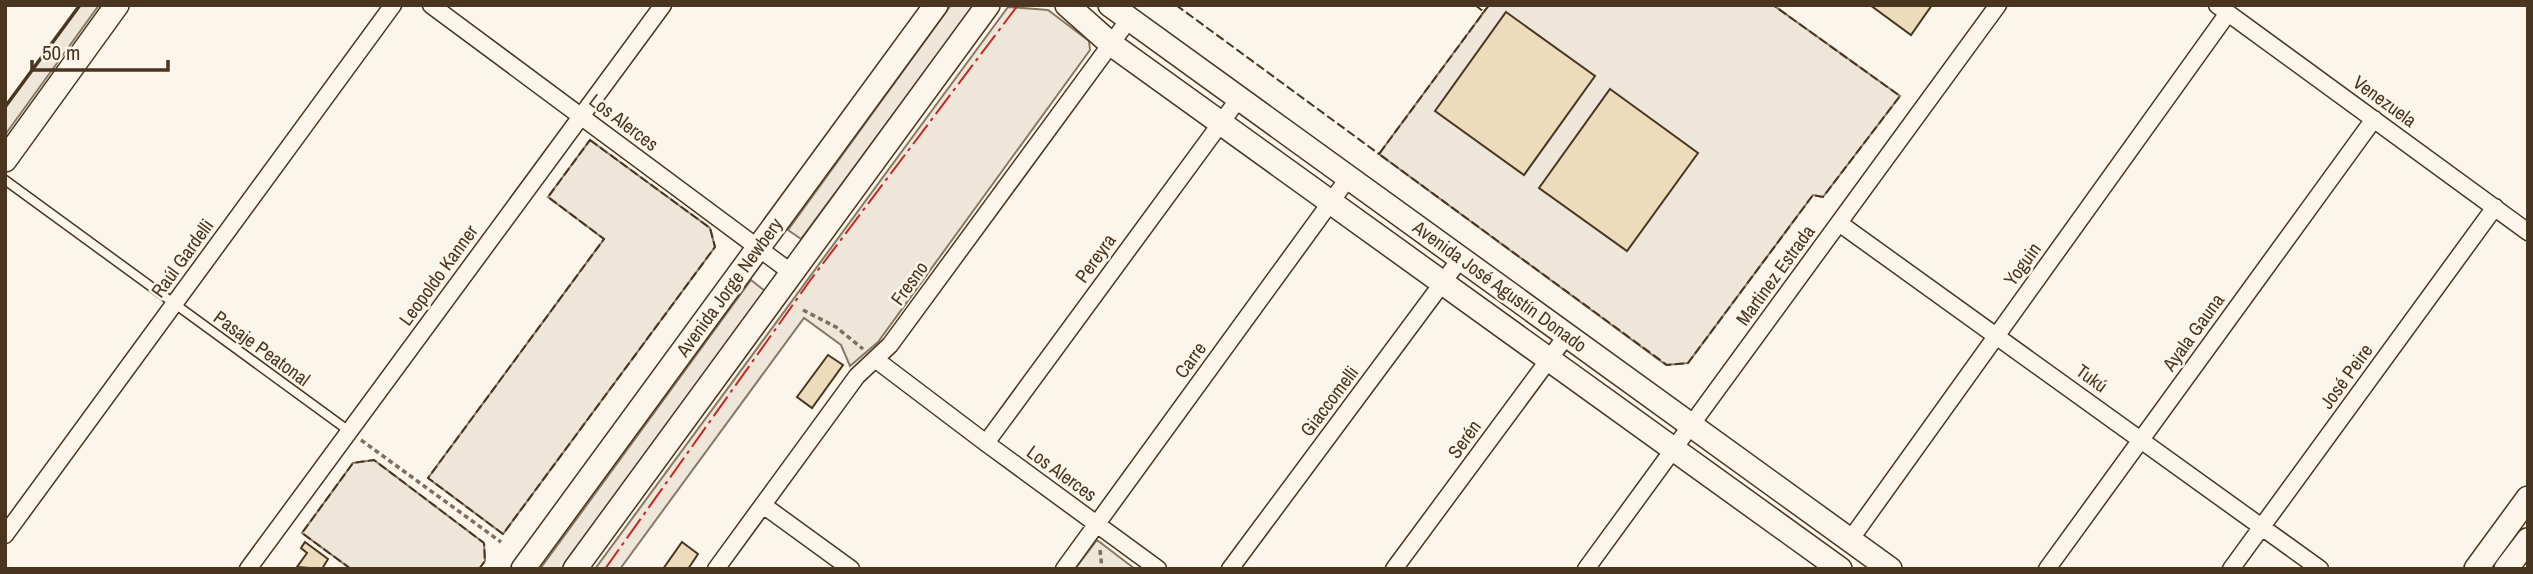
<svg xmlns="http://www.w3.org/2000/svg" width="2533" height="574" viewBox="0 0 2533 574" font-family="'Archivo Narrow',sans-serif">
	<rect width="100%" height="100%" fill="#fbf6e9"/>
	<!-- green -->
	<path fill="#ede6d9" stroke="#887966" stroke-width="2" d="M80,5H99L5,135V107Z
		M951,5H974L801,239L788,230Z
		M1489,5H1773L1900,96L1823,197L1813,195L1688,363L1666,365L1379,154Z
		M1008,7L1048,10L1089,41L1090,50L878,342L850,366L841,345L804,318L620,569H595Z
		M590,140L710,228L715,247L503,534L428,478L604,239L548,197Z
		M751,280L765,291L562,569H540Z
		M374,460L484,543L485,561L479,569H351L302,533L353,463Z
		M1097,540L1135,569H1075Z"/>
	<!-- building -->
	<path fill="#ecdcbc" stroke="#4a3520" stroke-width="2" d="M1870,5H1932L1911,35Z
		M1506,12L1595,76L1524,175L1435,111Z
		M1610,89L1698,153L1627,251L1539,188Z
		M828,355L843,365L812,408L797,397Z
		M305,542L328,559L322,569L297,567L307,553L301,548Z
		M682,542L698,554L688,569H663Z"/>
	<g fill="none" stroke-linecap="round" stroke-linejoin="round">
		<!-- lane casing -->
		<g stroke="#4a3520" stroke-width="11">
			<path id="lane" d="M5,180L349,431"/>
		</g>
		<!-- street casing -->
		<g stroke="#4a3520" stroke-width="19">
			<path id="street" d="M431,5L792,273
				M2217,5L2528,232
				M1839,223L2320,569
				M875,359L986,443L1158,569
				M986,443L1240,97
				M763,505L851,569
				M5,535L393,5
				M1850,540L2228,13
				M248,569L663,5
				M716,569L857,376L890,345L1130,18
				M1064,569L1349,177
				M1230,569L1461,258
				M1394,569L1567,335
				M1586,569L1998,5
				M2047,569L2374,119
				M2231,569L2495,207"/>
		</g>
		<!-- secondary casing -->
		<g stroke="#4a3520" stroke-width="26">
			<path id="secondary" d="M1067,5L1111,44L1840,569
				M1110,5L1890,569
				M5,160L117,5
				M523,569L936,5
				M575,569L988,5
				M2476,569L2528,498
				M2506,569L2528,540"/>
		</g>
		<!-- path -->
		<path stroke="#7f6f5c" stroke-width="3.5" stroke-dasharray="5 3.5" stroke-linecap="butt" d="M803,310L836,327L863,349
			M361,440L501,542
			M1100,550L1102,569"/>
		<!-- lane -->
		<use href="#lane" stroke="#fbf6e9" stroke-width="8"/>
		<!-- street -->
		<use href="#street" stroke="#fbf6e9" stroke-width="16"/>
		<!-- secondary -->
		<use href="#secondary" stroke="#fbf6e9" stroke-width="23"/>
		<!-- fence -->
		<path stroke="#4a3520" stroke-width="2" stroke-dasharray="9 3.5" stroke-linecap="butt" d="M1176,5L1379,154L1381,152
			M1475,5L1484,12L1482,14
			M1489,5L1379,154L1667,365L1688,363L1813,195L1823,197L1900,96L1773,5
			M590,140L710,228L715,247L503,534L428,478L604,239L548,197Z
			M351,569L302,533L353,463L374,460L484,543
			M479,569L485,561L484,543"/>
		<!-- wall -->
		<path stroke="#4a3520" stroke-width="3.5" d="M5,107L80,5"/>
		<!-- power -->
		<path stroke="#c62828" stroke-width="2" stroke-dasharray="24 5 3.5 5" stroke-linecap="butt" d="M605,569L809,282L1018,5"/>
	</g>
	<g text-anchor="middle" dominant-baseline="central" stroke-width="5" stroke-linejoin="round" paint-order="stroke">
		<!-- street labels -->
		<g font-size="19" fill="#4a3520" stroke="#fbf6e9">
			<text transform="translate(2385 101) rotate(36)">Venezuela</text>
			<text transform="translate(624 122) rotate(37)">Los Alerces</text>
			<text transform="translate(182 258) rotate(-54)">Raúl Gardelli</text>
			<text transform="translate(1095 258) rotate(-54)">Pereyra</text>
			<text transform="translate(2022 264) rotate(-54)">Yoguin</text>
			<text transform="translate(438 275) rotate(-54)">Leopoldo Kanner</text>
			<text transform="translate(1775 275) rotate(-54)">Martinez Estrada</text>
			<text transform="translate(909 283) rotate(-54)">Fresno</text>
			<text transform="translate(1500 286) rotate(36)">Avenida José Agustín Donado</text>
			<text transform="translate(729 287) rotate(-54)">Avenida Jorge Newbery</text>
			<text transform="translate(2193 332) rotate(-54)">Ayala Gauna</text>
			<text transform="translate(262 348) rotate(36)">Pasaje Peatonal</text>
			<text transform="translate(1190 360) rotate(-54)">Carre</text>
			<text transform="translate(2346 376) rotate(-54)">José Peire</text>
			<text transform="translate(2092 378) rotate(36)">Tukú</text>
			<text transform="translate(1329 401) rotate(-53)">Giaccomelli</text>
			<text transform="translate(1464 439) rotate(-54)">Serén</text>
			<text transform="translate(1062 473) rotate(36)">Los Alerces</text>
		</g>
	</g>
	<!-- border -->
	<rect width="2533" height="574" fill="none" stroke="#4a3520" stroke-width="14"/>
	<!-- scale -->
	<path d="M32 60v10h136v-10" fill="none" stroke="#4a3520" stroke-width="3.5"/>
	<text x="42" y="60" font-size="21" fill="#4a3520" stroke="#fbf6e9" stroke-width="5" paint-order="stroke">50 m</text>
</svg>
